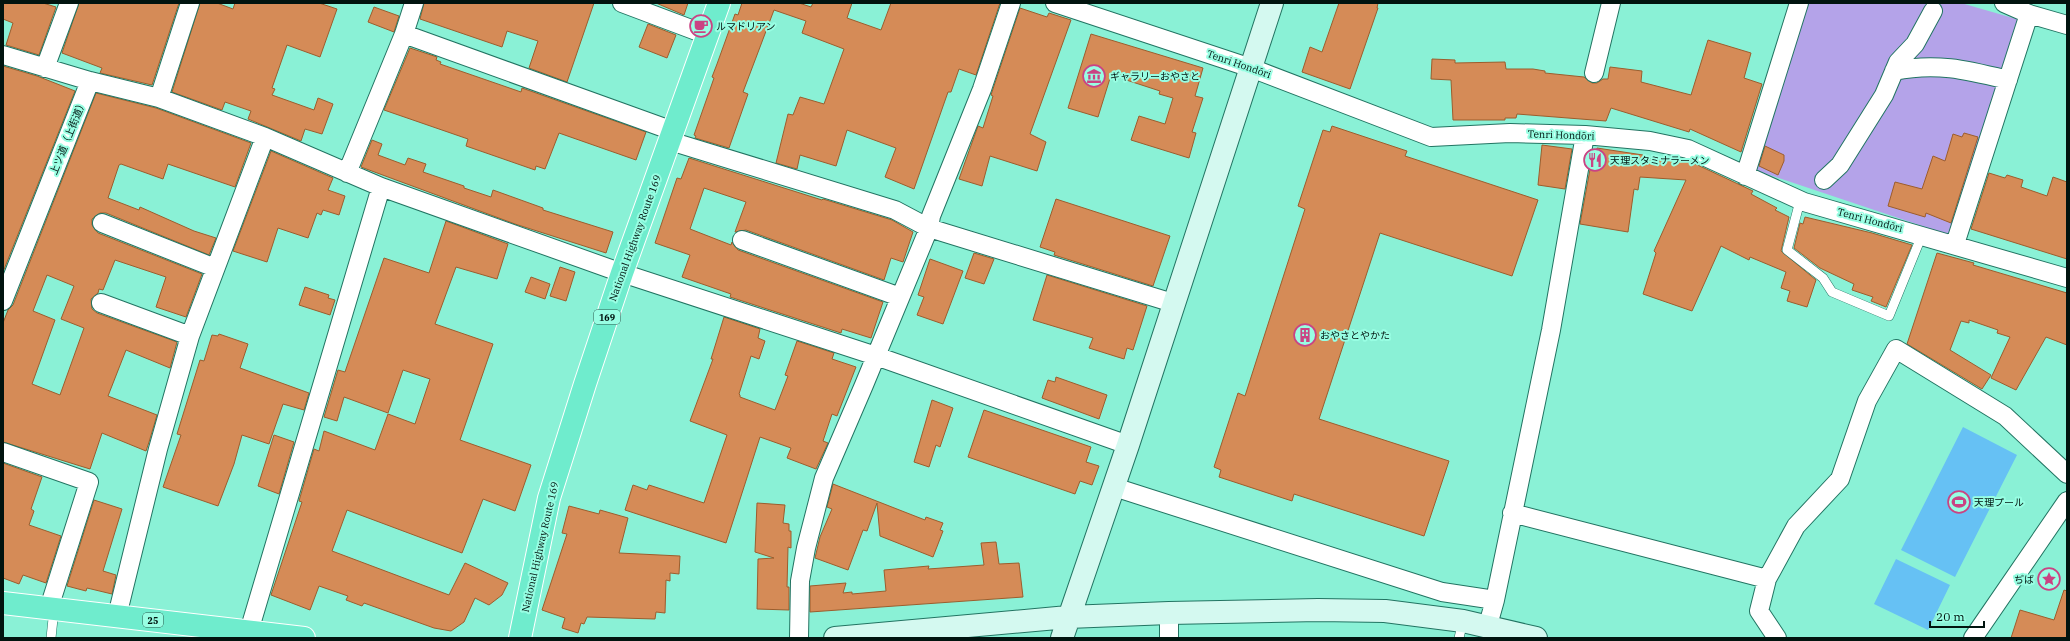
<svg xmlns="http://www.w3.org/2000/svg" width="2070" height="641" viewBox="0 0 2070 641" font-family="'IBM Plex Serif','Noto Sans JP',serif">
	<rect width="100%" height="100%" fill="#8af1d6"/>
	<!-- green -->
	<path fill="#b4a3e9" d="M1807,3H1961L2020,20L1949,235L1755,170Z"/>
	<!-- water -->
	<path fill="#66c1f4" d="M1963,427L2017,455L1955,577L1901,550Z
		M1896,559L1950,585L1928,630L1874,604Z"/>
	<!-- building -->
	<path fill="#d58b57" stroke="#9c5d2d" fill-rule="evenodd" d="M3,3H43L56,7L39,55L6,45L13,23L3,19Z
		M79,3H179L152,85L100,73L102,68L62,53Z
		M200,3H217L233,9L235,3H319L337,9L320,57L287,45L272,88L275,89L272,95L314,110L318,98L333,104L322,134L305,129L301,141L248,119L251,111L225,102L222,110L172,92Z
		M424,3H594L567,82L529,68L538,41L507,31L502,47L420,19Z
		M656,3H688L684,15Z
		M742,3H799L811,7L813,3H852L847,18L881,30L891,3H1000L976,75L959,69L951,92H948L914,189L885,177L896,148L847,130L836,166L800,155L797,169L776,163L788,114L793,115L800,97L824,104L844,49L802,33L806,21L774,10L743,92L748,94L729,148L695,138L696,136L694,135L714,78L712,77L717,64L735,14L738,15Z
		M1339,3H1378L1377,8H1378L1350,89L1302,72L1310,47L1322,52Z
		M374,7L399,16L394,32L368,22Z
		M1020,8L1047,17L1049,13L1071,20L1030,134L1046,142L1037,171L990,156L982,186L959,179L978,126L983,128L993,96L991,95Z
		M648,24L676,35L667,58L639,47Z
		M1091,34L1203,68L1195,96L1203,98L1192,132L1196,133L1189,158L1131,140L1139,116L1165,124L1173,98L1159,94L1160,91L1111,75L1098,117L1068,108Z
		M1708,40L1751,53L1744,78L1762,84L1741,152L1690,129L1689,132L1611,108L1606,121L1517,114L1516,118H1505V120H1453L1451,80L1431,79L1432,59L1455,60V63L1505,62L1506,69H1533L1545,71V73L1584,77L1592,83H1597L1603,79H1608L1610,67L1642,71L1641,82L1691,95Z
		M410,48L437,57L436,60L441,62L440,64L521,92L522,88L646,132L636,160L559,133L545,169L536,166L535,170L466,146L468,139L384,110Z
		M3,66L37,76L75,91L3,272Z
		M96,93L156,108L251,143L235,187L168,164L163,179L121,164L119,165L108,198L139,210L140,207L194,231L216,238L209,255L106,213H100L92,219V225L98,233L202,274L186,317L156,307L166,277L115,260L103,290L99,289L98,293L91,299L92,309L97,313L177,342L170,368L126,350L108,396L157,415L149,442L146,451L102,433L90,469L3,442V323L8,310L13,305ZM47,275L74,286L61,319L84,328L60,395L32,384L55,320L33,311Z
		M1332,126L1407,151L1405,156L1538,200L1512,276L1380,233L1319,419L1449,461L1424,536L1294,494L1292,501L1219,477L1221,470L1214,467L1238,393L1245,396L1305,209L1298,206L1323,130L1330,132Z
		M1964,133L1978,137L1951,223L1926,213L1925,217L1888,206L1895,182L1922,189L1933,156L1945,161L1953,134L1962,137Z
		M372,140L382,144L378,155L405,165L408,158L426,164L423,172L464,186V188L491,197L493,190L543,208V210L613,232L606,253L515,224L361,167Z
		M1542,145L1572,149L1565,189L1538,185Z
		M1765,146L1784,155V161L1778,175L1759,166Z
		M1597,148L1643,155V158L1689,161L1753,191L1751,194L1777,208L1775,210L1789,217L1781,251L1816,280L1807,307L1787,301L1790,291L1781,288L1786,272L1750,257L1749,260L1721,246L1692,311L1643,294L1656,253L1654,251L1686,180L1640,177L1638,190L1634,189L1628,232L1580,224L1593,153H1596Z
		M271,151L333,178L328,190L345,196L339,215L323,210L321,215L317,213L308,238L278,228L267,262L233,251Z
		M689,158L822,200L823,199L892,220L913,232L903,262L891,258L884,280L746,230L735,232L746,202L704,188L690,229L731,245L732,242L738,250L883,302L871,338L842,329L841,333L730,297L731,294L682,277L690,255L655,243L677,178L681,179Z
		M1989,173L2005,178L2007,175L2023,180L2021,187L2047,196L2053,177L2067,182V259L1971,229Z
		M1056,199L1170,236L1153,286L1054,255L1055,252L1040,247Z
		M1805,217L1872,233L1912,245L1886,307L1871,301L1873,297L1852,290L1854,284L1820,268L1794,248L1800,223L1803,224Z
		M446,221L508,244L497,279L456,267L435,324L493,344L460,440L531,465L515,511L483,499L462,553L347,510L332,551L449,595L465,563L508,583L502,595L489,605L475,598L464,622L451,631L434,628L364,603L362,606L346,600L348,596L319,586L310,610L271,595L302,502L299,501L314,449L319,451L324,431L375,450L388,414L415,424L430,379L403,370L388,413L344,397L337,421L324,417L338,370L345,372L384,258L429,273Z
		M974,253L994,259L984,284L965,278Z
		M1937,253L1974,263L1973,265L2067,293V345L2046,337L2016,390L1991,378L2010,337L1997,333L1998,330L1969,320V323L1961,321L1950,350L1991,375L1982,389L1907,344Z
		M930,259L963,271L943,324L917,315L924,297L918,295Z
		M560,267L575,272L566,301L550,296Z
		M1047,275L1147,306L1133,350L1127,348L1124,359L1089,348L1093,338L1033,320Z
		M531,277L550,284L545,299L525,292Z
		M305,287L329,295L328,298L335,300L330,315L299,305Z
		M724,317L760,329L758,338L765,341L759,359L751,356L739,394L740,395V397L775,410L788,376L785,375L797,341L834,353L832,359L856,367L837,416L832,414L823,441L828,443L816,469L787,458L791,448L760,437L726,543L625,510L633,485L647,490L649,485L704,503L727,435L690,421L713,359H711Z
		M219,334L248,344L240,368L309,393L304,410L283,404L269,444L242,435L234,464L218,506L163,487L181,435L177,434L200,360L204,361L212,335L218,336Z
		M1056,377L1107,395L1099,419L1042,398L1048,380L1055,382Z
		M932,400L953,408L940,447L936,445L929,467L914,462Z
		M984,410L1091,447L1086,462L1099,466L1092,485L1080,481L1075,494L968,457Z
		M274,435L294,442L279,494L258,486Z
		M3,463L42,477L31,509L34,511L29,525L61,536L46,583L23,575L19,584L3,578Z
		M833,484L925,520L926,517L943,523L940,530L943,531L933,557L880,536L877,503L867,531L863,530L848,570L815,558L820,537L832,509L827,507Z
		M94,500L122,509L103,571L116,575L112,594L87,588L86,591L67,586Z
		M757,503L785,505L783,523L789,524V531H791V548L788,547L787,587H789V610L757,609L758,559L774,558L755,552Z
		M569,506L599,514L600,510L628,518L619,553L680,556L679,574L670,573V581L666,580L665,613L656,612L655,619L587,617L584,624L581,623L578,633L562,628L565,618L542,610L567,534L562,533Z
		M996,542L999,564L1019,563L1023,597L810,612V586L846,583L843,593L852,592V594L886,591L884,570L929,566L928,569L984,565L981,543Z
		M2064,590L2067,591V638H2011L2020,610L2054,620Z"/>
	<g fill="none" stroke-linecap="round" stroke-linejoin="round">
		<!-- lane casing -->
		<g stroke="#227462" stroke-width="10">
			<path id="lane" d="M1800,201L1787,250L1823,278L1832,292L1889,316L1922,235
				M51,638L54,609
				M1459,638L1463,621"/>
		</g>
		<!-- street casing -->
		<g stroke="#227462" stroke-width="20">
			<path id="street" d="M622,3L707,35
				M1055,3L1251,68L1431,137L1510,133L1585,135L1650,141L1688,149L1804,202L2067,278
				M2004,3L2029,14L2067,25
				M404,34L673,131
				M3,55L90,81L159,98L265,137L381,187L622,273L876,356L1128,445
				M45,68L69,3
				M1894,71C1936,62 1967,70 2008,80
				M1594,73L1611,3
				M159,98L190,3
				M670,141L895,210L929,228L1173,303
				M347,173L404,34L414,3
				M1745,176L1799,3
				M1824,180L1840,165L1884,95L1898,62L1915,44L1933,11
				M102,223L215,268
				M742,240L900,297
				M1955,244L2029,14
				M3,301L90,81
				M101,303L190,336
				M3,452L89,482L49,608
				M1114,487L1442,592L1495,600
				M1512,513L1767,579
				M117,616L158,449L190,336L265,137
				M1488,625L1495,600L1551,330L1585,135
				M247,638L381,187
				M799,638L800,581L806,548L824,478L864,385L929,228L931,216L982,89L1011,3
				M1169,638V613
				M1777,638L1759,611L1767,579L1796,526L1840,479L1867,401L1896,349L2005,416L2067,474
				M1973,638L2067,501"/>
		</g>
		<!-- secondary casing -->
		<g stroke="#227462" stroke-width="24">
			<path id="secondary" d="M835,638L1068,617L1169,613L1318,610L1385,611L1463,621L1536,638
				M1062,638L1128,445L1272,3"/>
		</g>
		<!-- highway casing -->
		<g stroke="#fff" stroke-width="24">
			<path id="highway" d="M3,603L304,638
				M520,638L549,498L585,384L622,273L719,3"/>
		</g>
		<!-- lane -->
		<use href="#lane" stroke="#fff" stroke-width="9"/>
		<!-- street -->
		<use href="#street" stroke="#fff" stroke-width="18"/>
		<!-- secondary -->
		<use href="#secondary" stroke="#d4f9f0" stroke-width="22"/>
		<!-- highway -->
		<use href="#highway" stroke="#6feccd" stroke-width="22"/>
	</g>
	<!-- icons -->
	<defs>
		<g id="cafe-ring" transform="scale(1.15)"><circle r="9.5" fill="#98fee3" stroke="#ca4383" stroke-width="1.5"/><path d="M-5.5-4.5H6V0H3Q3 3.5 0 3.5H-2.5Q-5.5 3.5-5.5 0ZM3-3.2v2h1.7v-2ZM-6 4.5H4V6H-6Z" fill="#ca4383"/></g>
		<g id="museum-ring" transform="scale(1.15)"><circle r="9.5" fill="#98fee3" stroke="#ca4383" stroke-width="1.5"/><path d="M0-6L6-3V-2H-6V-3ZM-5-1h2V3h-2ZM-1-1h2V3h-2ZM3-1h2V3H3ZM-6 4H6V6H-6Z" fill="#ca4383"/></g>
		<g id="restaurant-ring" transform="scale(1.15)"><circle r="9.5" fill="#98fee3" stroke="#ca4383" stroke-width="1.5"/><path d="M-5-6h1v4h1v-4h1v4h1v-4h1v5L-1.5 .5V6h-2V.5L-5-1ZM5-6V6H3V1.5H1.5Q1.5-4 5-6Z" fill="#ca4383"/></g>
		<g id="building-ring" transform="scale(1.15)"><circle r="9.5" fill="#98fee3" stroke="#ca4383" stroke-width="1.5"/><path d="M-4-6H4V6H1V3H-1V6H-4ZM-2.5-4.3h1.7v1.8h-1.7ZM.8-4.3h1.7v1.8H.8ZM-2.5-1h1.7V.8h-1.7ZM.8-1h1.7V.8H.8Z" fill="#ca4383"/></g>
		<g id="stadium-ring" transform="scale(1.15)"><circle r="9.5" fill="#98fee3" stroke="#ca4383" stroke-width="1.5"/><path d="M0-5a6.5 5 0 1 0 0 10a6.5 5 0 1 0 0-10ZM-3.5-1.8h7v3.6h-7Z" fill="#ca4383"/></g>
		<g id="sight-ring" transform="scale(1.15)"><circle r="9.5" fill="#98fee3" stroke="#ca4383" stroke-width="1.5"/><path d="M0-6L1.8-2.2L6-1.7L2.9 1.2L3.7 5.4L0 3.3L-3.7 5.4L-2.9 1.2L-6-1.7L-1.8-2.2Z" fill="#ca4383"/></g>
	</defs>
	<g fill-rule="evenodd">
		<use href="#cafe-ring" x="701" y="26"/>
		<use href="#museum-ring" x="1094" y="76"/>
		<use href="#restaurant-ring" x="1595" y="160"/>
		<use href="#building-ring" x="1305" y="335"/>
		<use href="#stadium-ring" x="1959" y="502"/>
		<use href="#sight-ring" x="2049" y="579"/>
	</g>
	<g text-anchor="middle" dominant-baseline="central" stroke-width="4" stroke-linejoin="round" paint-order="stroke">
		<!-- shield labels -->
		<g fill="#98fee3" stroke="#2e5a4f" stroke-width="1">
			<rect x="594" y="310" width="26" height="14" rx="3"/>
			<rect x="143" y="613" width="20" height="14" rx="3"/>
		</g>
		<g font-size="9" font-weight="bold" fill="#01140f">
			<text x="607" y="317">169</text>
			<text x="153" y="620">25</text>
		</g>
		<!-- poi labels -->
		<g font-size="10" fill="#01140f" stroke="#98fee3" text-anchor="start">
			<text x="716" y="26">ルマドリアン</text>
			<text x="1110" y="76">ギャラリーおやさと</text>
			<text x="1610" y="160">天理スタミナラーメン</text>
			<text x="1320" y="335">おやさとやかた</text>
			<text x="1974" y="502">天理プール</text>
			<text x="2034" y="579" text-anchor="end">ぢば</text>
		</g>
		<!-- street labels -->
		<g font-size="10" fill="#01140f" stroke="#98fee3">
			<text transform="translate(1239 64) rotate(19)">Tenri Hondōri</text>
			<text transform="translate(1561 135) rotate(2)">Tenri Hondōri</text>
			<text transform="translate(68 137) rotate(-68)">上ツ道（上街道）</text>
			<text transform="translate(1870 220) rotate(15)">Tenri Hondōri</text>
			<text transform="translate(635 238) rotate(-70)">National Highway Route 169</text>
			<text transform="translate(540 547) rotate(-77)">National Highway Route 169</text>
		</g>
	</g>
	<!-- border -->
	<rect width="2070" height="641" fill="none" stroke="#01140f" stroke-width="8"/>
	<!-- scale -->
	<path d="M1930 621v6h54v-6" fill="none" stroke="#01140f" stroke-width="2"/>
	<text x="1936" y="621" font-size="12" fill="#01140f" stroke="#98fee3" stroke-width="3" paint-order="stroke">20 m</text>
</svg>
